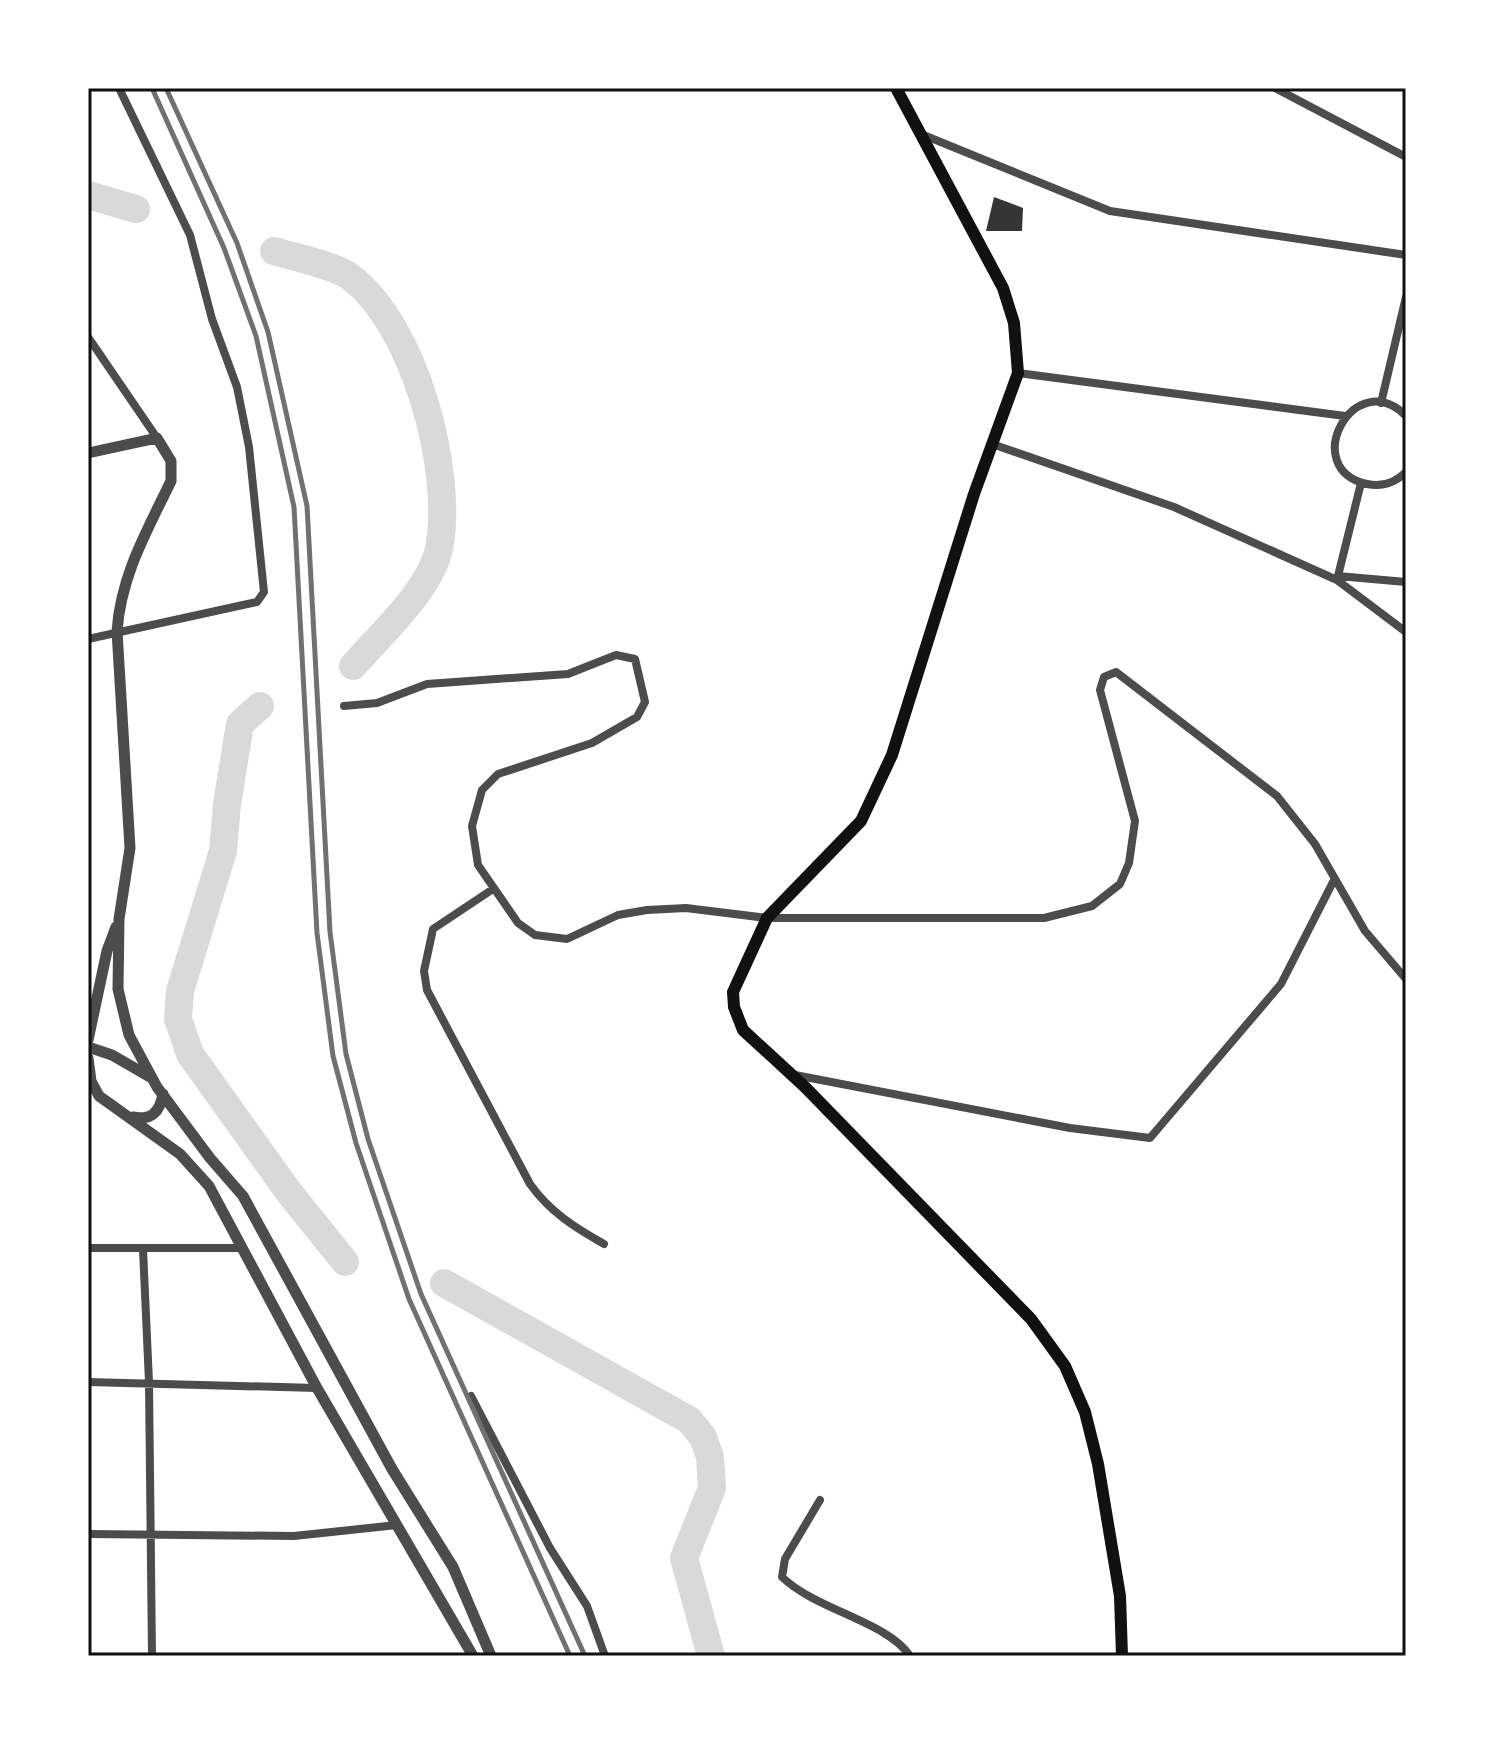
<svg xmlns="http://www.w3.org/2000/svg" width="1494" height="1744" viewBox="0 0 1494 1744" font-family="Jost,sans-serif">
	<rect width="100%" height="100%" fill="#fff"/>
	<g fill="none" stroke-linecap="round" stroke-linejoin="round">
		<!-- river -->
		<path stroke="#d9d9d9" stroke-width="28" d="M88,195L136,209
			M274,251C294,257 333,265 349,276C415,324 454,472 439,549C430,590 380,635 353,666
			M260,706L240,724L227,804L223,851L180,991L178,1019L190,1054L288,1191L345,1262
			M444,1283L689,1420L703,1437L710,1457L712,1488L684,1558L711,1656"/>
	</g>
	<!-- building -->
	<path fill="#353535" d="M994,197L1023,208L1022,231H986Z"/>
	<g fill="none" stroke-linecap="round" stroke-linejoin="round">
		<!-- minor -->
		<path stroke="#4c4c4c" stroke-width="8" d="M1275,88L1406,157
			M921,134L1110,211L1406,255
			M88,337L157,438
			M1018,373L1345,416
			M1381,403L1406,297
			M1406,416C1354,364 1298,469 1367,484C1381,487 1395,483 1406,472
			M992,444L1174,507L1337,580L1406,632
			M1338,576L1406,582
			M1337,580L1361,483
			M88,639L257,602L264,592L249,447L237,387L212,319L190,235L119,88
			M344,706L377,703L427,684L568,674L616,655L635,659L645,702L637,717L592,743L498,774L482,790L472,826L478,865L518,923L535,935L567,939L618,915L647,910L686,908L767,918H1044L1092,906L1120,884L1129,863L1135,821L1100,690L1104,677L1116,672L1277,796L1315,844L1365,931L1406,979
			M493,889L433,929L424,971L427,990L530,1184C550,1212 574,1227 604,1244
			M795,1075L1070,1128L1150,1138L1281,984L1334,880
			M88,1248H243
			M143,1249L149,1382L152,1656
			M88,1382L317,1388
			M471,1396L550,1548L587,1606L605,1656
			M820,1500L785,1559L782,1577C816,1610 888,1622 910,1656
			M88,1534L294,1536L397,1525"/>
		<!-- tertiary -->
		<path stroke="#4c4c4c" stroke-width="11" d="M88,453L157,438L171,461V481C147,531 121,575 117,631L130,848L119,919L118,989L129,1035L157,1087L210,1158L243,1196L392,1469L453,1567L491,1656
			M88,1040L107,951L116,927
			M88,1047L112,1055L150,1077
			M88,1058L91,1081L99,1096L180,1154L209,1186L317,1388L473,1656
			M133,1117C152,1121 160,1111 163,1094"/>
		<!-- secondary -->
		<path stroke="#111" stroke-width="12" d="M896,88L1003,288L1014,323L1018,373L974,494L892,755L861,821L767,918L733,992L734,1007L743,1030L805,1087L1031,1319L1065,1366L1085,1412L1098,1464L1120,1596L1122,1656"/>
		<!-- rail -->
		<path stroke="#707070" stroke-width="5" d="M152,88L224,248L256,336L294,507L317,933L333,1056L356,1143L409,1299L570,1656
			M166,88L237,243L268,332L307,506L330,932L346,1054L368,1139L421,1294L585,1656"/>
	</g>
	<!-- border -->
	<rect width="1494" height="1744" fill="none" stroke="#ffffff" stroke-width="180"/>
	<rect x="90" y="90" width="1314" height="1564" fill="none" stroke="#111" stroke-width="3"/>
</svg>
